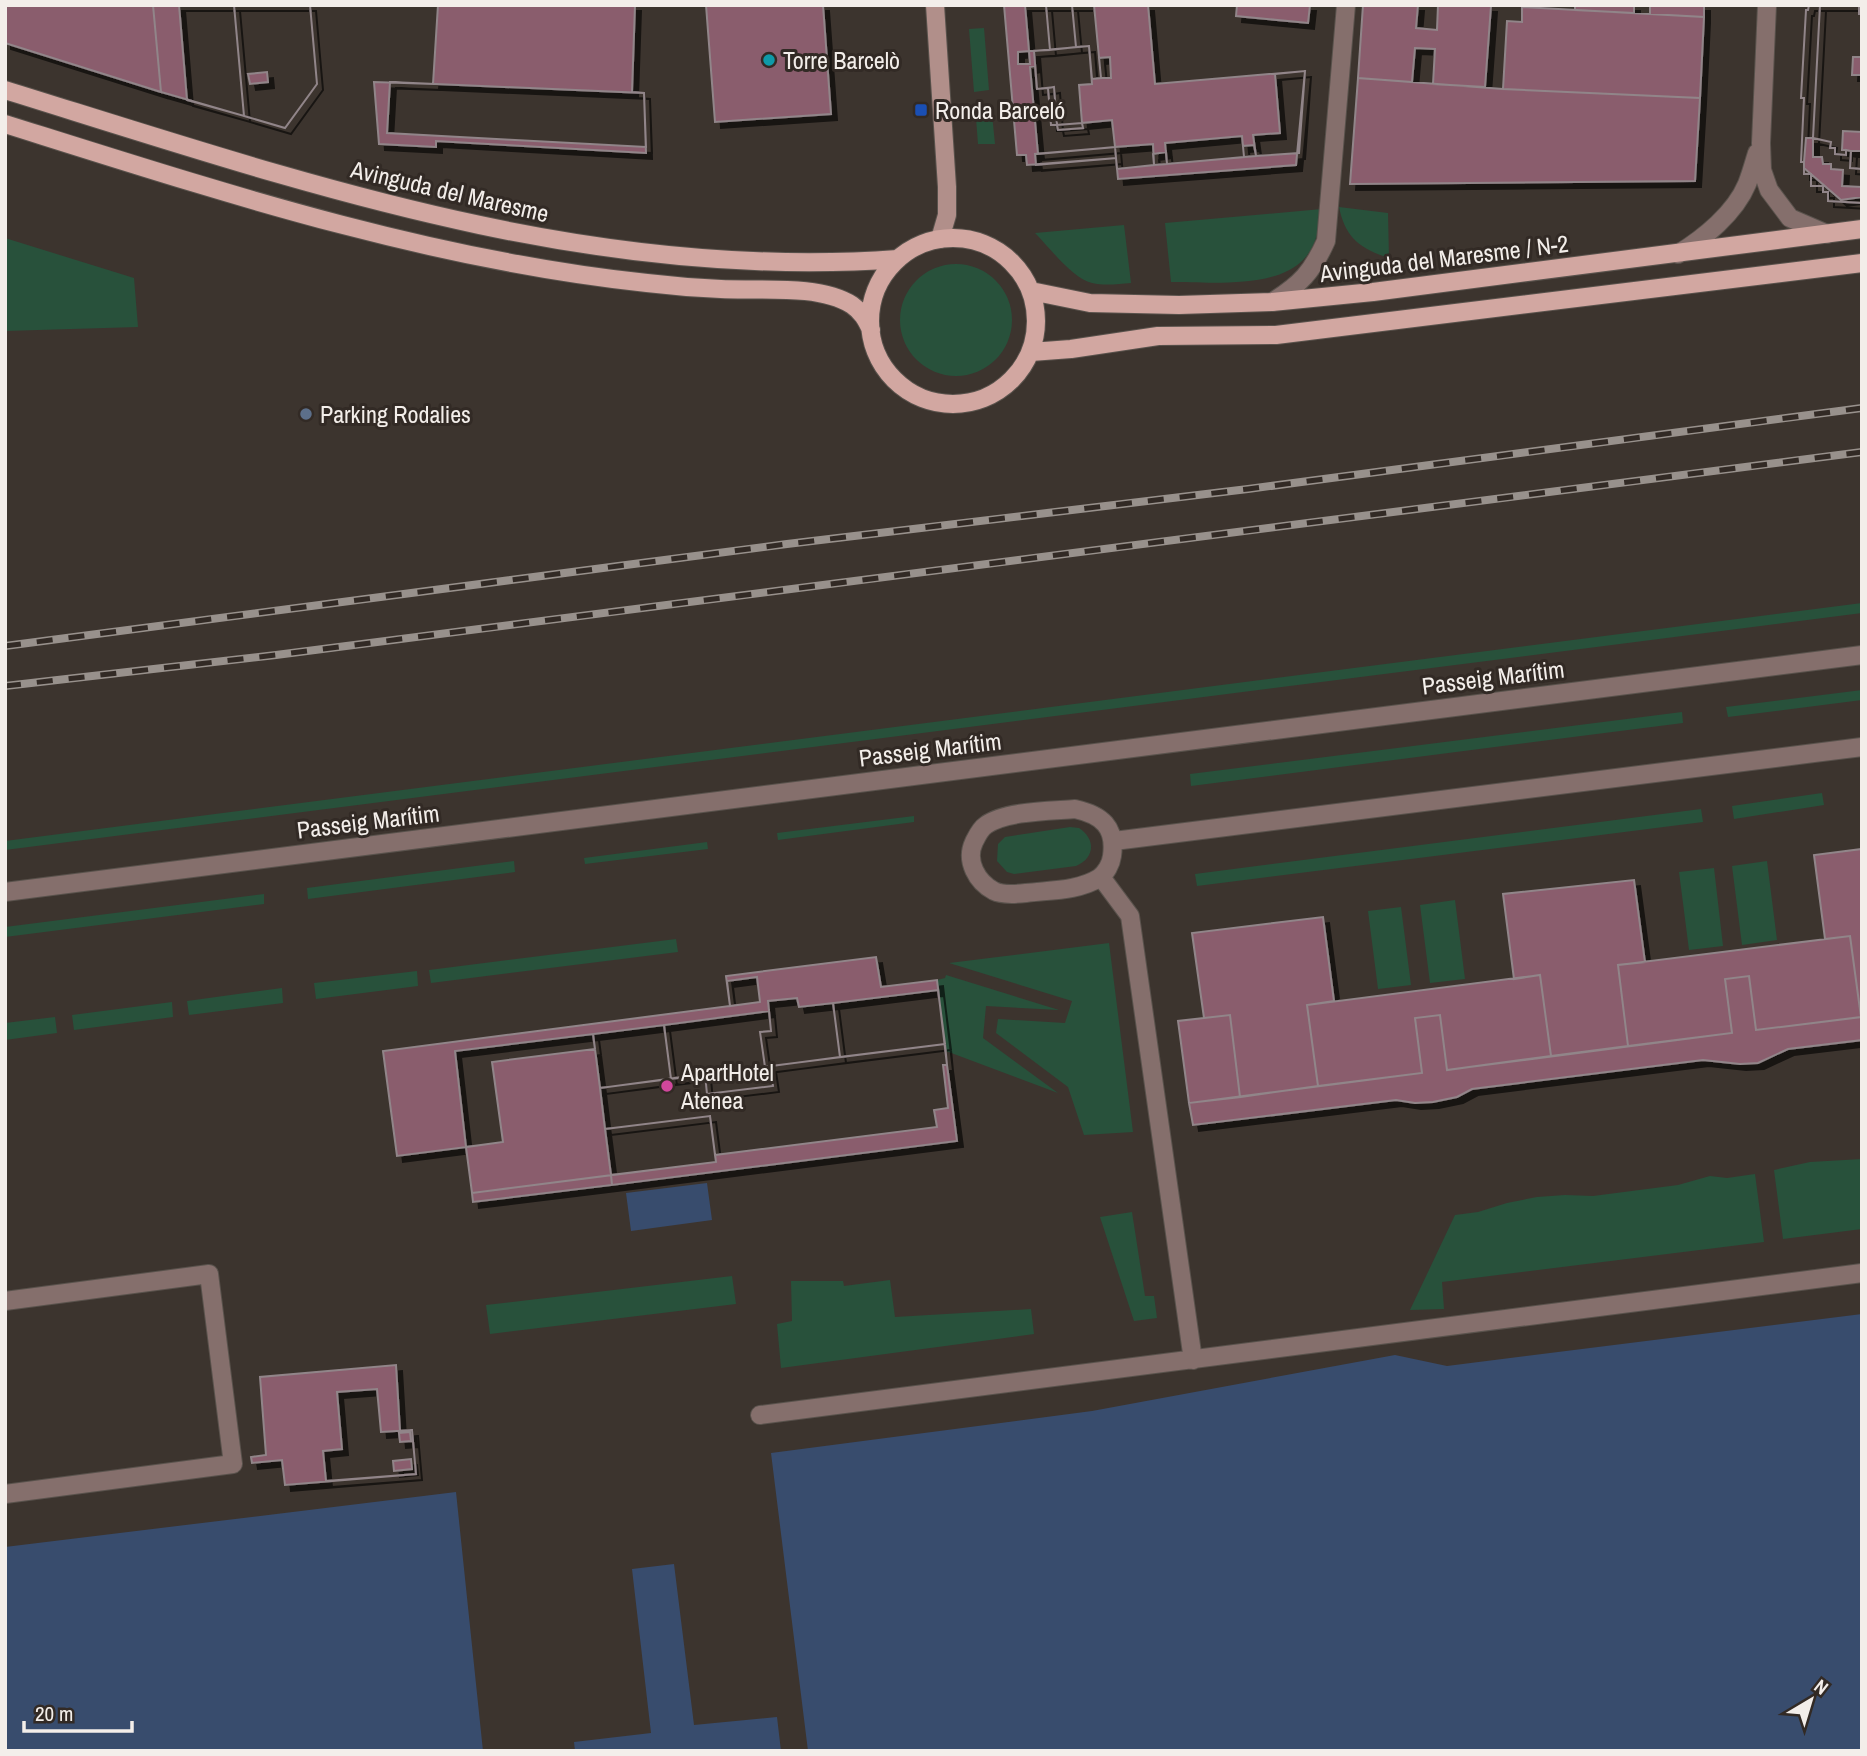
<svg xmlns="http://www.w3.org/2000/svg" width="1867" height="1756" viewBox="0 0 1867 1756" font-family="'Archivo Narrow',sans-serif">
	<defs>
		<filter id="shadow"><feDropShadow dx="6" dy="6" stdDeviation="0" flood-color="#0009"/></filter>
	</defs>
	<rect width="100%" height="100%" fill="#3c342e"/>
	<!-- green -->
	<path fill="#28513b" d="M984,28L989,90L974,92L969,29Z
		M991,104L995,144H978L975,105Z
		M1339,207L1388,213L1389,258C1360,249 1345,237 1339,207Z
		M1322,209C1319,227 1317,246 1303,260C1275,289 1208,282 1171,282L1165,223Z
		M1124,225L1131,283C1118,284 1105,286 1092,283C1073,279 1049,247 1035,233Z
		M5,238L134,278L138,327L5,331Z
		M900 320a56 56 0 1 1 112 0a56 56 0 1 1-112 0Z
		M1862,603V613L5,850V841Z
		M1862,690V700L1728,717L1726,707Z
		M1682,712L1683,723L1191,786L1190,774Z
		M1822,793L1824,805L1734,819L1732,806Z
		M1701,809L1703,822L1197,886L1195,874Z
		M914,816V822L778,840L777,833Z
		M1070,827L1079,828C1096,839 1095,858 1076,866L1014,874L1007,872L997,861L998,844L1005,837Z
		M707,842L708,849L585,864L584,858Z
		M514,861L515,872L308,899L307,888Z
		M1767,861L1777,940L1742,945L1732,866Z
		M1714,868L1723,946L1689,950L1679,872Z
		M264,894V904L5,937V927Z
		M1455,900L1465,979L1430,983L1420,905Z
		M1401,907L1411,985L1378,989L1368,911Z
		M676,939L678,952L431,983L429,970Z
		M1109,943L1133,1132L1084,1135L1068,1087L996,1033L998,1019L1065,1023L1072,1001L949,963Z
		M417,971L418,986L316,999L314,983Z
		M946,975L1059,1010L986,1006L983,1038L1058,1093L946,1051L937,980L945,978Z
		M282,988L283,1003L189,1015L187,1001Z
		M172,1002L173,1017L74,1030L72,1015Z
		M55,1017L57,1033L5,1040V1023Z
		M1862,1159V1229L1783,1239L1774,1170L1810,1162Z
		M1755,1174L1764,1242L1442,1282L1444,1309L1410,1310L1455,1215L1478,1212L1507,1203L1537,1197L1565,1195L1593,1196L1678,1185L1710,1176L1727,1178Z
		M1132,1212L1145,1296H1154L1157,1318L1134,1321L1100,1217Z
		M732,1276L736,1304L490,1334L486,1305Z
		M890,1280L895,1317L1031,1309L1034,1334L781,1368L777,1324L792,1321L791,1281H843L844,1286Z"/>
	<!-- water -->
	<path fill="#384c6d" d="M707,1183L712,1220L631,1231L626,1193Z
		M1862,1314V1751H808L771,1453L1092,1411L1395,1355L1447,1366Z
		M456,1492L483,1751H5V1547Z
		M674,1564L694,1725L777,1717L781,1751H575L574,1742L651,1733L632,1569Z"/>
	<!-- building -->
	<path fill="#8a5d6d" stroke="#918589" stroke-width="2" fill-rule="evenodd" filter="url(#shadow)" d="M5,5H153L161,92L5,43Z
		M153,5H234L244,116L161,92Z
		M179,5H234L244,116L187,100Z
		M234,5H310L317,84L285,128L244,116Z
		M234,5H310L317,84L285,128L244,116Z
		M438,5H635L632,92L644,93L646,153L436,141V147L379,144L374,82L433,84Z
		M706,5H823L831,114L715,122Z
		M1004,5H1148L1155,84L1305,71L1296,165L1118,179L1116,158L1027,165L1026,155H1017ZM1029,51L1030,64H1018V52ZM1110,57L1111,78H1101L1099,58ZM1254,145L1256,156L1244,157L1243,146ZM1166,152L1167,164L1154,165L1153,154Z
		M1025,5H1046L1050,50L1029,51Z
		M1046,5H1072L1076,47L1050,50Z
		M1072,5H1094L1101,78L1092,79L1089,46L1076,47Z
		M1237,5H1310L1308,23L1236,16Z
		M1363,5H1418L1416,28L1437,30L1438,5L1491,6L1485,87L1433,84L1435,49L1415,48L1412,82L1358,78Z
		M1575,5H1634V13L1575,10Z
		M1650,5H1704V17L1650,14Z
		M1809,5H1862V203L1828,201V192H1823V186H1811V174H1804V162H1801L1804,98H1801L1806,10H1808Z
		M1809,5H1820L1813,138H1806L1804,162H1801L1804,98H1801L1806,10H1808Z
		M1820,5H1859V14H1862V57H1853L1852,75H1862V132L1843,131L1842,150H1846V155L1835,154V148H1830L1831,142L1813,138Z
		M1522,7L1704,17L1700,98L1503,89L1507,21L1522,22Z
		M1089,46L1092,84L1079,85L1082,123L1057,125L1054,87L1037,89L1034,51Z
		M1035,66L1037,89L1048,88L1051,125H1057L1058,130L1083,128L1082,123L1112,120L1115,147L1038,154L1030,67Z
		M1305,71L1299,153L1256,156L1253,135L1280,133L1275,74Z
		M267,72L268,82L250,84L248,74Z
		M1358,78L1503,89L1700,98L1695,181L1350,184Z
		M390,82L644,93L646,147L387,133Z
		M1054,87L1057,125H1051L1048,88Z
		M1082,123L1083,128L1058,130L1057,125Z
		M1862,133V169L1850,168L1851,151H1861Z
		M1242,136L1244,157L1167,164L1165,143Z
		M1813,138L1831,142L1830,148H1835V154L1846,155V150L1851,151L1850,168L1862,169V187L1842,186L1843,170L1831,169V164H1823L1822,157H1813Z
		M1153,144L1154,165L1117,169L1115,147Z
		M1115,147L1116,158L1036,165L1035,154Z
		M1804,168L1841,200L1862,197V203L1828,201V192H1823V186H1811V174H1804Z
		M1862,849V1017H1861L1850,936L1825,939L1814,855Z
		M1634,880L1645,962L1618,965L1628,1046L1551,1056L1540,975L1514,979L1503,894Z
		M1323,917L1334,1001L1307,1005L1318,1086L1240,1097L1230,1015L1204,1018L1192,933Z
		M1850,936L1861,1017L1756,1030L1749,976L1725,979L1732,1033L1628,1046L1618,965Z
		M876,957L881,987L937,980L947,1065H943L948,1108L934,1110L937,1127L715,1155L716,1162L472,1193L466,1147L397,1156L383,1051L730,1006L726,976Z
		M1540,975L1551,1056L1447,1070L1440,1015L1415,1018L1422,1073L1318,1086L1307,1005Z
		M1749,976L1756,1030L1862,1017V1040L1788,1049L1758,1063L1740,1064L1703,1060L1472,1089L1457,1097L1433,1102L1415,1103L1396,1100L1193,1125L1189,1103L1422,1073L1415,1018L1440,1015L1447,1070L1732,1033L1725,979Z
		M757,977L760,1002L730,1006L727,981Z
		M938,990L945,1044L840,1057L833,1003Z
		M797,998L799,1007L833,1003L840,1057L765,1067L760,1032L771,1031L768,1001Z
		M769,1011L771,1031L760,1032L765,1067L671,1079L664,1025Z
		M1230,1015L1240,1097L1189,1103L1178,1021Z
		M664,1025L671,1079L600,1088L593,1034Z
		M593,1034L595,1049L492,1062L503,1142L466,1147L455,1051Z
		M945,1044L947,1065H943L948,1108L934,1110L937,1127L715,1155L710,1116L605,1129L600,1088L705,1074L707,1094L773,1086L770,1066Z
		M943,1065H947L957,1141L612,1185L611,1175L716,1162L715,1155L937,1127L934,1110L948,1108Z
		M770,1066L773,1086L707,1094L705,1074Z
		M710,1116L716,1162L611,1175L605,1129Z
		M611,1175L612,1185L473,1202L472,1193Z
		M396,1365L400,1431L412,1430L416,1474L285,1485L282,1460L252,1463L251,1457L266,1455L260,1377Z
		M377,1389L381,1432L412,1430L416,1474L326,1481L323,1451L342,1449L337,1392ZM410,1432L411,1441L400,1442L399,1433ZM411,1459L412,1469L394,1471L393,1461Z"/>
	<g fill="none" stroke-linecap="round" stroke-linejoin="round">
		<!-- lane casing -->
		<g stroke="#59524c" stroke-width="20">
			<path id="lane" d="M1075,809C1102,815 1116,827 1112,856C1111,864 1106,873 1099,878C1078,891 1050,890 1026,893C1017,894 1002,895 994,891C977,882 965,861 974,842C977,836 980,829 986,825C1005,811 1051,811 1075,809Z
				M1114,841L1862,747
				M1101,877L1130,916L1193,1360
				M5,1301L209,1274L233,1464L5,1494
				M760,1415L1862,1273"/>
		</g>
		<!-- street casing -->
		<g stroke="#59524c" stroke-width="20">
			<path id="street" d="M1767,5L1761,143L1762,170L1769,190L1790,218L1827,234
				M1678,254C1704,238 1735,213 1747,184C1751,174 1754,163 1757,153
				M1272,302C1301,284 1312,272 1326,241L1346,5
				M5,892L1862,655"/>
		</g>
		<!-- secondary casing -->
		<g stroke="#59524c" stroke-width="20">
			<path id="secondary" d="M935,5L947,187V215L940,239"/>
		</g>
		<!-- primary casing -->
		<g stroke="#59524c" stroke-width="20">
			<path id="primary" d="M5,90C298,181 586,282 898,259
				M5,124C215,190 428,260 647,283C672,286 697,288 721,289C759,291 819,284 852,305C862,312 866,319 871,330
				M870 321a83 83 0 1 1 166 0a83 83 0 1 1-166 0Z
				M1031,291L1090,303L1179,305L1272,302L1373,292L1862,229
				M1031,352L1071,349L1158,336L1276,335L1862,263"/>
		</g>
		<!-- lane -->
		<use href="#lane" stroke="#856f6c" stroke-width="18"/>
		<!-- street -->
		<use href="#street" stroke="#856f6c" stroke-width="18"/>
		<!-- secondary -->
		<use href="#secondary" stroke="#b18f8a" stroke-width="18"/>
		<!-- primary -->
		<use href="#primary" stroke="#d2a7a1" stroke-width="18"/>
		<!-- rail casing -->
		<g stroke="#98918c" stroke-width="8">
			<path id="rail" d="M5,646L787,544L1248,489L1862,408
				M5,686L276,655L1862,452"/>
		</g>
		<!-- rail -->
		<use href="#rail" stroke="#322a25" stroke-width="5" stroke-dasharray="16" stroke-linecap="butt"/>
	</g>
	<!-- markers -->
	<circle fill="#0f9aa8" stroke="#322a25" stroke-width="2.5" cx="769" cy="60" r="7"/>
	<rect fill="#1a4fb4" stroke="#322a25" stroke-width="2.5" x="914" y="103" width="14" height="14" rx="3.5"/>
	<circle fill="#5c6f8a" stroke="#322a25" stroke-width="2.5" cx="306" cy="414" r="7"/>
	<circle fill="#d1479c" stroke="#322a25" stroke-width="2.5" cx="667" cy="1086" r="7"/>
	<g text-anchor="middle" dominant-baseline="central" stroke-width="6" stroke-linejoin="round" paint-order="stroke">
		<!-- poi labels -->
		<g font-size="24" fill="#f3eeea" stroke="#322a25" text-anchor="start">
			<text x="783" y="60">Torre Barcelò</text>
			<text x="935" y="110">Ronda Barceló</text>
			<text x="320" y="414">Parking Rodalies</text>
			<text x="681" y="1072">ApartHotel<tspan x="681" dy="28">Atenea</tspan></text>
		</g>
		<!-- street labels -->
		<g font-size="24" fill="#f3eeea" stroke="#322a25">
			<text transform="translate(450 191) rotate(13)">Avinguda del Maresme</text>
			<text transform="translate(1444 258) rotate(-7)">Avinguda del Maresme / N-2</text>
			<text transform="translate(1493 677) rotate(-7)">Passeig Marítim</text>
			<text transform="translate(930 749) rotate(-7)">Passeig Marítim</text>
			<text transform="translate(368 821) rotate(-7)">Passeig Marítim</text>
		</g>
	</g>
	<!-- border -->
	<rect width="1867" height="1756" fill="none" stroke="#f3eeea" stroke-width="14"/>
	<!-- north arrow -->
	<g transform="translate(1811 1700) rotate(38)" stroke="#322a25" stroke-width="5" paint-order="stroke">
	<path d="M0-5L12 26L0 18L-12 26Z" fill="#f3eeea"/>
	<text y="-10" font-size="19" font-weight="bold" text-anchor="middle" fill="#f3eeea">N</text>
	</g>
	<!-- scale -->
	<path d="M24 1721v10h108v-10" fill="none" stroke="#f3eeea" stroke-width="3.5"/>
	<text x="35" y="1721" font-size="21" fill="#f3eeea" stroke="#322a25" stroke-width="5" paint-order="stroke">20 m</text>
</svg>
